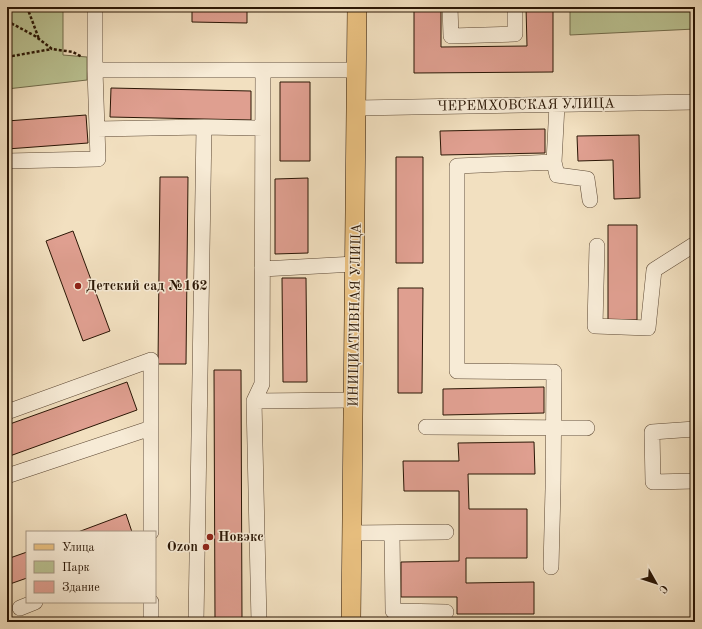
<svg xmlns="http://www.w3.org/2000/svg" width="702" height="629" viewBox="0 0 702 629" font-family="'Old Standard TT',serif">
	<rect width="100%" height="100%" fill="#f2e0c0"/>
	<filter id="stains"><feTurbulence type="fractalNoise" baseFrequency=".005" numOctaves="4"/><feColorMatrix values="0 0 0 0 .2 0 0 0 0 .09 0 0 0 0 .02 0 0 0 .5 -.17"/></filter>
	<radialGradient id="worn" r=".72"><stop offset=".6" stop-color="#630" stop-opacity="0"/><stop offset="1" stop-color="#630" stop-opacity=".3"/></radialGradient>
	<!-- green -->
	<path fill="#bac292" stroke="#726c4c" d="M7,7H63V55L87,57V80L7,89Z
		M570,7H695V29L570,35Z"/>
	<!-- building -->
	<path fill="#df9f90" stroke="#2a1605" d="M192,7H247V23L192,22Z
		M414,7H441V47L527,46L526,7H553V72L414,73Z
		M280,82H310V161H280Z
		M111,88L251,91V120L110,117Z
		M86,115L88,143L7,149V121Z
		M545,129V153L441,155L440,131Z
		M639,135L640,198L614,199L613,160L578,161L577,136Z
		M396,157H423V263H396Z
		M160,177H188L186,364H158Z
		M308,178V253L275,254V179Z
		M608,225H637V320H608Z
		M73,231L110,331L83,341L46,241Z
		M282,278H306L307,382H283Z
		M398,288H423L422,393H398Z
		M214,370H241L242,622H215Z
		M127,382L137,410L7,457V425Z
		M544,387V413L443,415V389Z
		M534,442L535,474H468L469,509H527V558H466V583L534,582V614H457V597H401V562L459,561V491H404L403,461H459L458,443Z
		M126,514L132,532H78Z
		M27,552V578L7,585V559Z"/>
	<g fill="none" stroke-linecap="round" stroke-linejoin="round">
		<!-- minor casing -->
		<g stroke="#5c4834" stroke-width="16">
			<path id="minor" d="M95,7V70H357
				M450,7L451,36L515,34V7
				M357,108L695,102
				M204,127L262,128
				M97,129L204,127L196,622
				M7,161L98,159L95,70
				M554,162L557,175L587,179L590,200
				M597,246L595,326L648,328L654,270L695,244
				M262,269L355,264
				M254,401L354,400
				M7,412L151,360V532
				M426,427L587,428
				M695,429L652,432L653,482L695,481
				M7,476L151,428
				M352,533L446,532
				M392,533L393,611L446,612
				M551,567L553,489L554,372L457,371V166L554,162L557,105
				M151,602V622
				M20,608L35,602
				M259,622L254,401L262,384L263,70"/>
		</g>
		<!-- major casing -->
		<g stroke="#2a1605" stroke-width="20">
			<path id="major" d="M351,622L357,7"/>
		</g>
		<!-- path -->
		<path stroke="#2a1605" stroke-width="2.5" stroke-dasharray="3 2" stroke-linecap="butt" d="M27,7L39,39
			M7,21L35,36L52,49L73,52L82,57
			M7,57L52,49"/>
		<!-- minor -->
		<use href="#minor" stroke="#f7ebd6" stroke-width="15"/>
		<!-- major -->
		<use href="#major" stroke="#e9c080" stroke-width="19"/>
	</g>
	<!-- markers -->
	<g fill="#8f2418" stroke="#f7ebd6" stroke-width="1.5">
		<circle cx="78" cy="286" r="4"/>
		<circle cx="210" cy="537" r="4"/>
		<circle cx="206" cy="547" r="4"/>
	</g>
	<g text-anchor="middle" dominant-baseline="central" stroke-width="3" stroke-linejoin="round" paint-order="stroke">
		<!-- street labels -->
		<g font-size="14" fill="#2a1605" stroke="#f7ebd6">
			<text transform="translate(526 105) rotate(-1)">ЧЕРЕМХОВСКАЯ УЛИЦА</text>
			<text transform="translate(355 315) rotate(-89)">ИНИЦИАТИВНАЯ УЛИЦА</text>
		</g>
		<!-- poi labels -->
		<g font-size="14" font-weight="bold" fill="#2a1605" stroke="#f7ebd6" text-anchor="start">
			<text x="86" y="286">Детский сад №162</text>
			<text x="218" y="537">Новэкс</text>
			<text x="198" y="547" text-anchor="end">Ozon</text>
		</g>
	</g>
	<!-- margin -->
	<rect width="702" height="629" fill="none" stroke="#f2e0c0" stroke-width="24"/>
	<rect x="8" y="8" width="686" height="613" fill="none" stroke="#2a1605" stroke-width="2"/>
	<rect x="12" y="12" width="678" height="605" fill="none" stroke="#2a1605"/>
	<!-- legend -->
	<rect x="26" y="531" width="130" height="72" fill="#f7ebd6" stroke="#a59682"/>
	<rect x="34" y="544" width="20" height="6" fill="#e9c080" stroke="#a59682"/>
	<text x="62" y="551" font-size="12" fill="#2a1605">Улица</text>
	<rect x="34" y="561" width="20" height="12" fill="#bac292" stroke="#a59682"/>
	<text x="62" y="571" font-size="12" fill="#2a1605">Парк</text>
	<rect x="34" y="581" width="20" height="12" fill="#df9f90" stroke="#a59682"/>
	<text x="62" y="591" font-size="12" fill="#2a1605">Здание</text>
	<!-- north arrow -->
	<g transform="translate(656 583) rotate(129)" stroke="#f7ebd6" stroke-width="3" paint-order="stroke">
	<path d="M0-3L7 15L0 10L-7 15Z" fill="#2a1605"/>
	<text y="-6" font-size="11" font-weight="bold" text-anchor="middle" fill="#2a1605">С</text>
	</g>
	<rect width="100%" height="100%" filter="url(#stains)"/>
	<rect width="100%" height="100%" fill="url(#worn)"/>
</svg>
